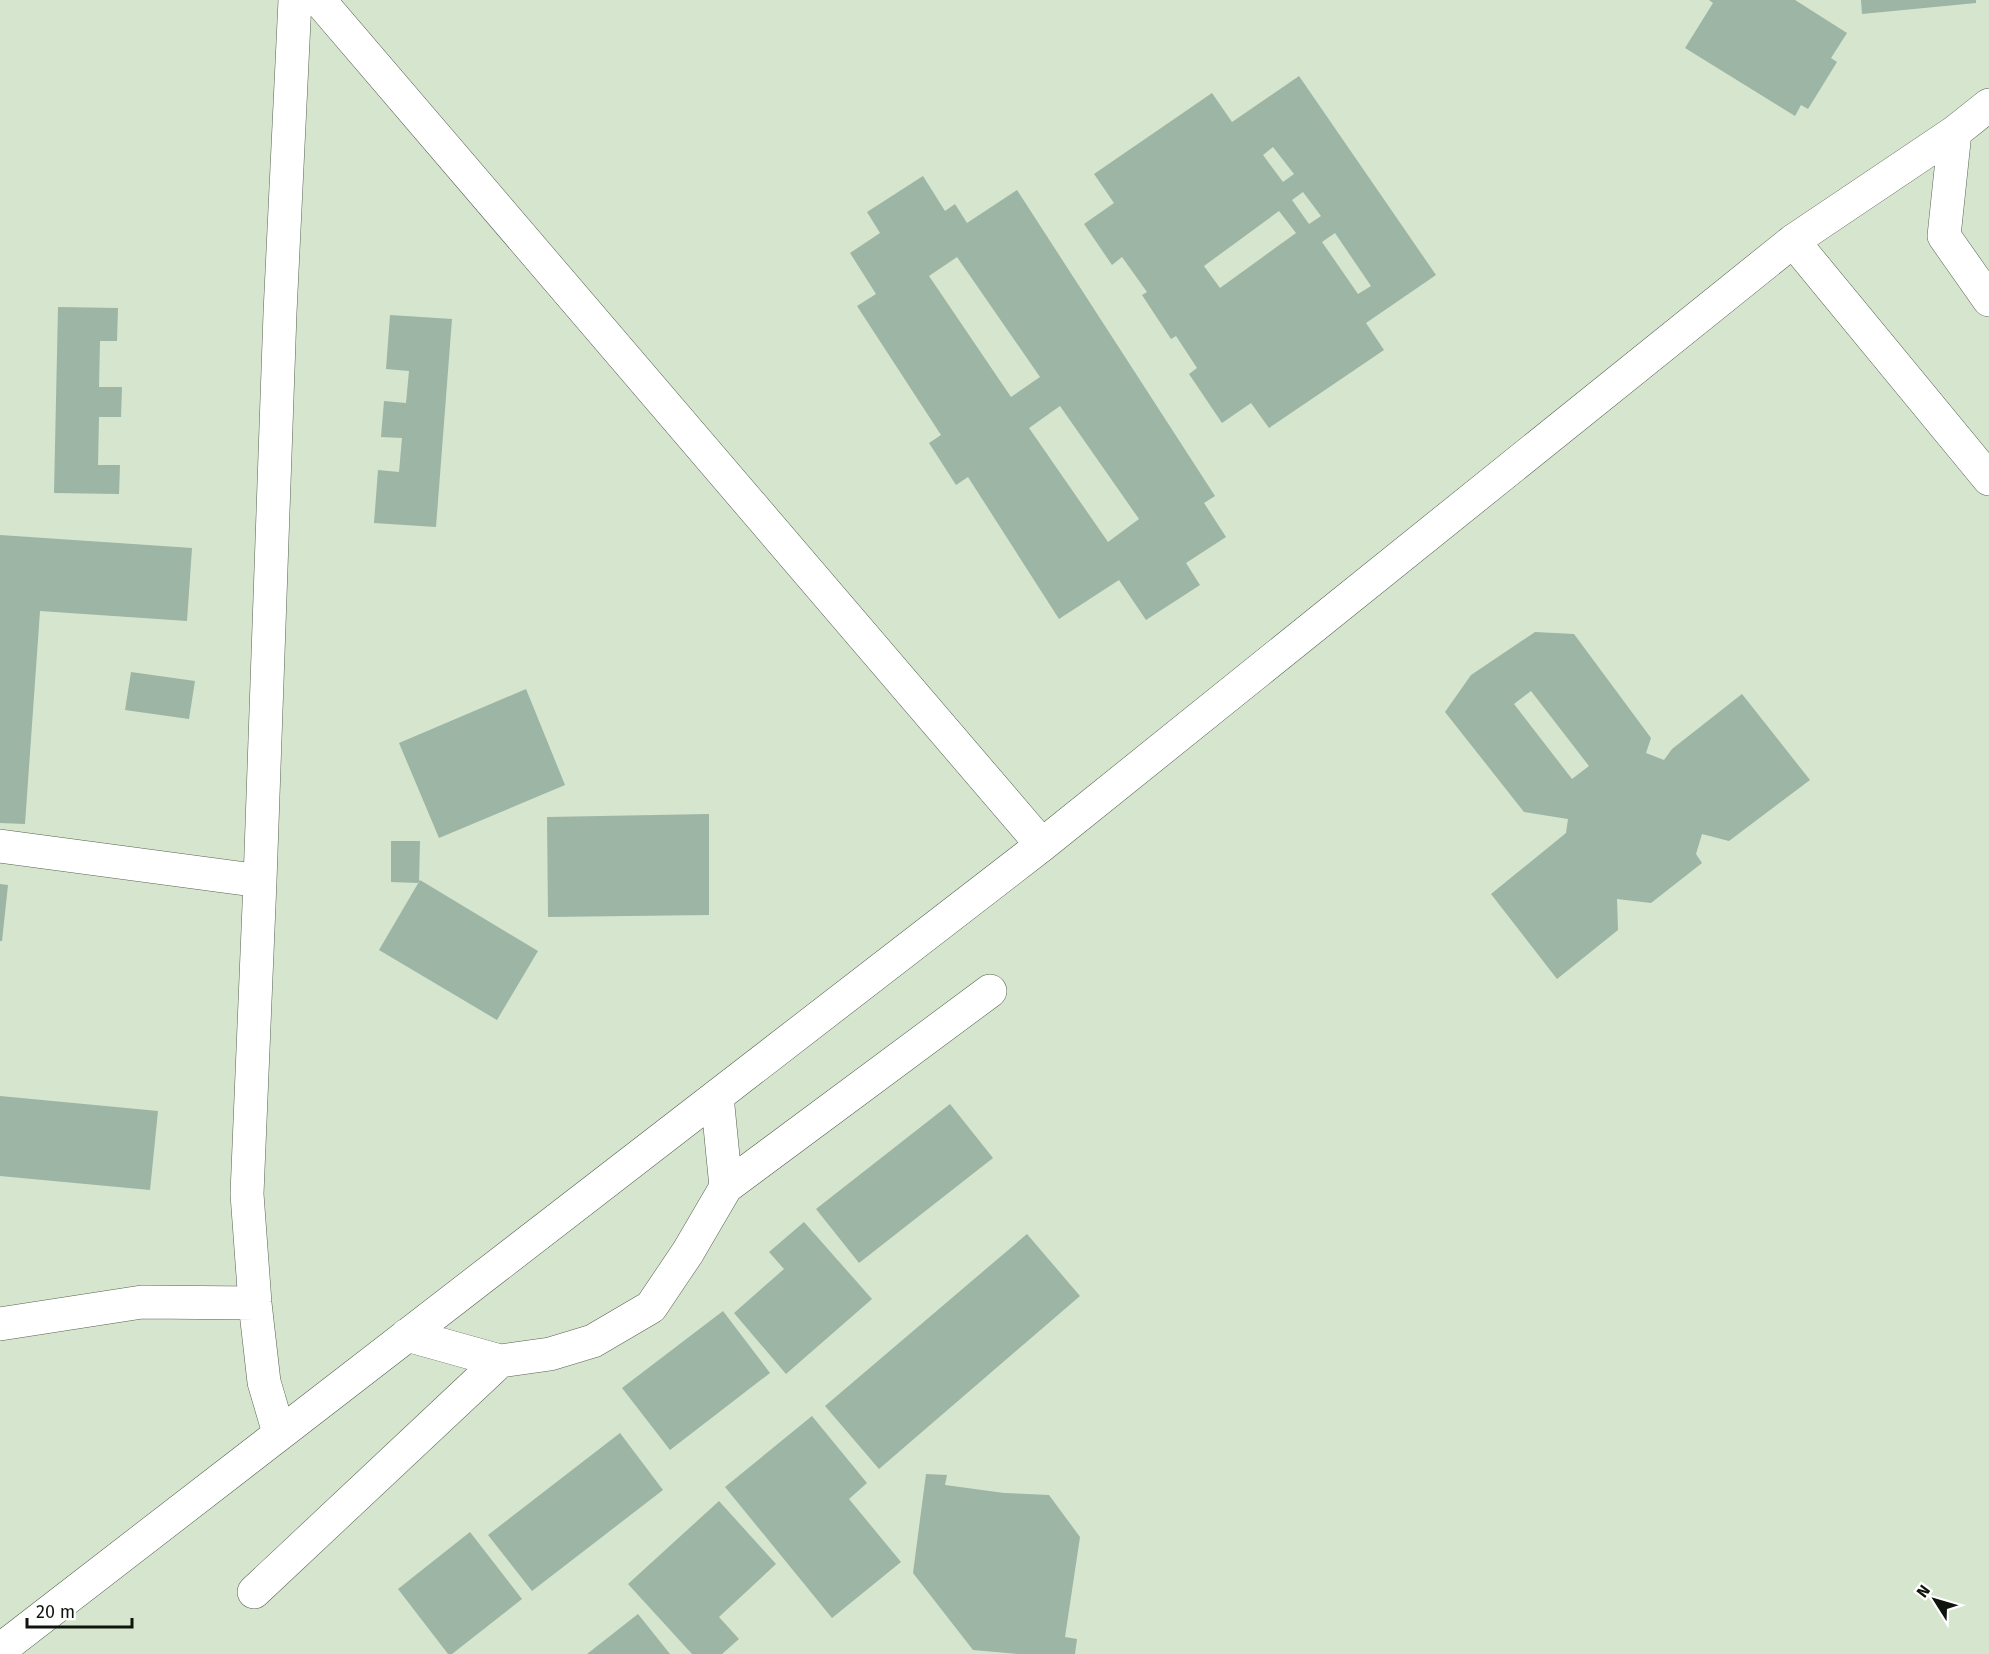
<svg xmlns="http://www.w3.org/2000/svg" width="1989" height="1654" viewBox="0 0 1989 1654" font-family="'Fira Sans',sans-serif">
	<rect width="100%" height="100%" fill="#d6e5ce"/>
	<!-- building -->
	<path fill="#9cb5a5" fill-rule="evenodd" d="M1709,0H1795L1847,33L1831,58L1837,62L1808,109L1801,105L1795,116L1685,48L1713,3Z
		M1861,0H1976V3L1862,14Z
		M1299,76L1436,275L1366,323L1384,350L1269,428L1251,403L1222,423L1189,374L1197,368L1176,336L1171,339L1142,295L1147,292L1122,257L1112,265L1084,224L1114,203L1094,174L1212,93L1232,122ZM1273,147L1294,174L1283,182L1263,155ZM1303,192L1321,216L1309,224L1292,200ZM1279,211L1296,233L1220,288L1204,266ZM1335,233L1371,286L1358,294L1322,242Z
		M923,176L945,211L955,204L967,223L1017,190L1215,496L1204,503L1226,537L1186,563L1200,585L1146,620L1119,580L1059,619L968,477L956,485L929,443L941,435L857,306L876,294L850,253L880,233L867,212ZM957,257L1040,377L1011,397L929,276ZM1060,406L1139,519L1108,542L1029,428Z
		M58,307L118,308L117,341H100L99,387H122L121,417H99L98,465H120L119,494L54,493Z
		M390,315L452,319L436,527L374,523L378,470L399,472L402,438L381,437L384,401L406,403L409,371L386,369Z
		M0,535L192,548L187,621L40,611L25,824L0,823Z
		M1535,632L1574,634L1651,738L1646,753L1664,760L1672,749L1742,694L1810,780L1729,841L1702,834L1696,854L1702,863L1651,903L1617,899L1618,930L1557,979L1491,894L1566,833L1568,819L1524,812L1445,712L1471,675ZM1531,691L1589,766L1572,779L1514,704Z
		M131,672L195,681L189,719L125,710Z
		M526,689L565,785L439,838L399,743Z
		M709,814V915L548,917L547,817Z
		M391,841H420L419,883L391,882Z
		M420,880L538,951L497,1020L379,950Z
		M0,884L8,885L2,941H0Z
		M0,1096L158,1111L150,1190L0,1176Z
		M950,1104L993,1158L859,1263L816,1209Z
		M804,1222L872,1299L786,1374L734,1313L784,1269L769,1252Z
		M1027,1234L1080,1296L879,1469L825,1406Z
		M723,1311L770,1373L670,1450L622,1388Z
		M812,1416L867,1483L849,1499L901,1562L832,1618L725,1487Z
		M620,1433L663,1490L532,1591L488,1535Z
		M926,1474L947,1475L945,1485L1004,1493L1049,1495L1080,1537L1065,1637L1077,1639L1075,1654H1019L973,1650L913,1573Z
		M719,1501L776,1564L719,1617L739,1639L722,1654H692L628,1584Z
		M470,1532L522,1599L452,1654H448L398,1589Z
		M638,1614L670,1654H587Z"/>
	<g fill="none" stroke-linecap="round" stroke-linejoin="round">
		<!-- minor casing -->
		<g stroke="#566350" stroke-width="34">
			<path id="minor" d="M319,0L1042,845
				M1955,132L1944,236L1989,300
				M1793,241L1989,479
				M0,846L260,881
				M726,1187L990,991
				M0,1324L142,1302L255,1303
				M407,1335L500,1361L550,1354L593,1341L651,1307L688,1252L726,1187L717,1096
				M279,1433L264,1382L255,1303L247,1194L260,881L280,313L295,0
				M254,1592L500,1361
				M0,1650L1042,845L1793,241L1955,132L1989,105"/>
		</g>
		<!-- minor -->
		<use href="#minor" stroke="#fff" stroke-width="33"/>
	</g>
	<!-- north arrow -->
	<g transform="translate(1935 1600) rotate(307)" stroke="#ffffff" stroke-width="4.5" paint-order="stroke">
	<path d="M0-4.5L10 22L0 15L-10 22Z" fill="#0f140c"/>
	<text y="-9" font-size="16" font-weight="bold" text-anchor="middle" fill="#0f140c">N</text>
	</g>
	<!-- scale -->
	<path d="M27 1618v9h105v-9" fill="none" stroke="#0f140c" stroke-width="3"/>
	<text x="36" y="1618" font-size="18" fill="#0f140c" stroke="#ffffff" stroke-width="4.5" paint-order="stroke">20 m</text>
</svg>
